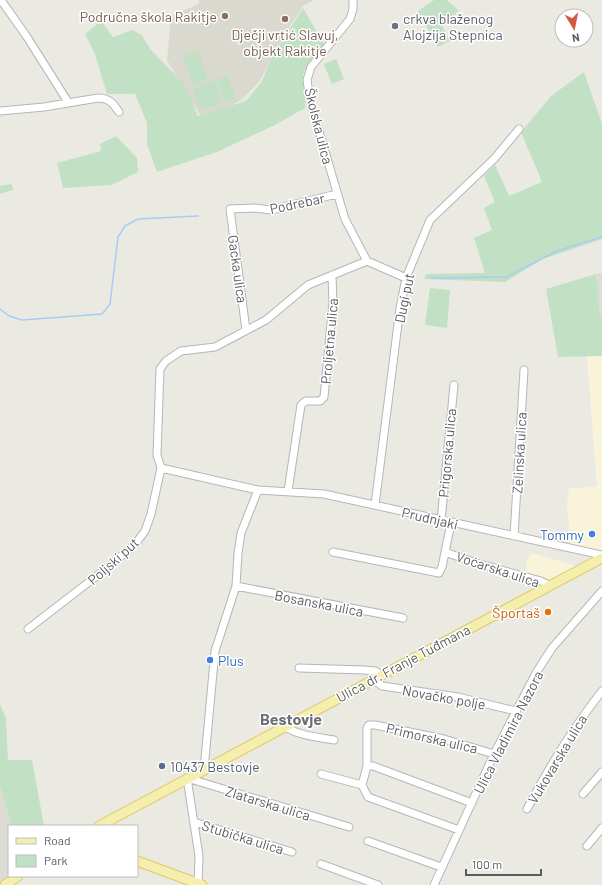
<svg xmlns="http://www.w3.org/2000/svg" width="602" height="885" viewBox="0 0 602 885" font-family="Barlow,sans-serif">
	<rect width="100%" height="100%" fill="#ebeae2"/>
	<!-- commercial -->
	<path fill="#f9f4d9" d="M587,356H602V550L571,546L567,505L569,488L597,487Z
		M532,553L579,567L550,583L525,574L527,560Z"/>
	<!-- industrial -->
	<path fill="#dcdbd6" d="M602,273V318H600L596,274Z
		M0,789L12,826H9V876H12L0,884Z"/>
	<!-- education -->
	<path fill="#dad9d0" d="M199,0H314L303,6L286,32L259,82L241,100L204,122L167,60L171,16L199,4Z"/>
	<!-- green -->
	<path fill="#c1e0c4" d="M434,0H447L459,11L442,26L450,41L438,47L418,11Z
		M303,8L325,46C315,57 301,66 303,83C304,92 306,99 305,108L275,125L217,152L157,172L147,144V123L135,94H107L95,54L85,34L101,21L113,37L132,30L142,35L150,49L185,85L198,116L246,101L262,81L271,59Z
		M198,51L208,80L193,85L183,56Z
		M336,59L344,79L332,84L324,64Z
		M584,72L602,124V239L543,259L505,282L424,279L426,274L485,273L474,238L492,230L484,208L495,202L484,176L495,165L509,196L542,182L521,132L551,96Z
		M228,76L236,99L225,103L217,80Z
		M215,80L223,103L200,111L192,88Z
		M116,136L137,158L138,172L112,185L63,188L57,163L101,151L100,144Z
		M12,184L13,190L0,194V186Z
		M596,274L600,317L602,318V356L558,357L546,289Z
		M430,288L450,290L447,328L425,325Z
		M0,704L6,718L8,760H32L44,826H12L0,788Z"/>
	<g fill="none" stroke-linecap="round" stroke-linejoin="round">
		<!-- stream -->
		<path stroke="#a9ccf4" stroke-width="1.5" d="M431,278L506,277L557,251L602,237
			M0,309L9,316L22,320L102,314L110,304L118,237L125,226L138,219L198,216"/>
		<!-- minor casing -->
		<g stroke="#b4b6ba" stroke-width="9">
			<path id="minor" d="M1,0L27,37L68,102
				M353,0V9L350,19L311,67L307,80L310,101L345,219L367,261
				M0,111L44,107L98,98C109,98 113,103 119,112
				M246,330L230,209L255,208L271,210L337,194
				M161,468L258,490L241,533L238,553L236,586L215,651L204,769
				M258,490L324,494L602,555
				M288,491L301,405L306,401H320L324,397L333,303L332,275
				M375,505L400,308L406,278L430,220L494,159L519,129
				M441,521L454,385
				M514,536L524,370
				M333,552L439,573L442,567L451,523
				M445,552L476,563L541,581L550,586
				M236,586L403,618
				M28,629L111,565L136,543L145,531L151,514L161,468L157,455L160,369L166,361L181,351L215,347L266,320L308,285L367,261L406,278
				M299,668L364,670L375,671L381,675
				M373,679L382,686L458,697L516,711
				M284,726C299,736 317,737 334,740
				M367,766L362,785L368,797L459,830
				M321,774L362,785
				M583,794L602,772
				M472,803L373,766H367V728L369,725H375L444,739L494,754
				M527,809C549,767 573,728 602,691
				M194,822L292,852
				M368,841L441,867
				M587,846L602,828
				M321,864L378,885
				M198,885L199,856L187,778L349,827
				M434,885L494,754L536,673L552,648L602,591"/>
		</g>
		<!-- major casing -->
		<g stroke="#dfc966" stroke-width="11">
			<path id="major" d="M99,826L602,558
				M137,861L202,885
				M5,885L18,876"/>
		</g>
		<!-- minor -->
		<use href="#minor" stroke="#fff" stroke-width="7"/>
		<!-- major -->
		<use href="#major" stroke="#f4efad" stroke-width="9"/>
	</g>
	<!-- markers -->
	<g fill="#8d6e63" stroke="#fff" stroke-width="1.5">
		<circle cx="225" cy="16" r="4"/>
		<circle cx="285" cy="19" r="4"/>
	</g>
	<circle fill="#6b7280" stroke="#fff" stroke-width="1.5" cx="395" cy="26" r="4"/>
	<g fill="#3f7fe0" stroke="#fff" stroke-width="1.5">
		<circle cx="592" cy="534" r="4"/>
		<circle cx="210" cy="660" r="4"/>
	</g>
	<circle fill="#e8710a" stroke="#fff" stroke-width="1.5" cx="548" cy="612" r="4"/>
	<circle fill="#5c6f8a" stroke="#fff" stroke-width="1.5" cx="162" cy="766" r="4"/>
	<g text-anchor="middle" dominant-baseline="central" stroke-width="3" stroke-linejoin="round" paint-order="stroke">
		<!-- education labels -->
		<g font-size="14" fill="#785e54" stroke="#fff" text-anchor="end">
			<text x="217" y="16">Područna škola Rakitje</text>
			<text x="285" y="34" text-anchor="middle">Dječji vrtić Slavuj,<tspan x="285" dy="16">objekt Rakitje</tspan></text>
		</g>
		<!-- worship labels -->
		<g font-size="14" fill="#5b616d" stroke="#fff" text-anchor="start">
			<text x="403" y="18">crkva blaženog<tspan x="403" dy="16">Alojzija Stepnica</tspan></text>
		</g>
		<!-- street labels -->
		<g font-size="14" fill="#5a5c60" stroke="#fff">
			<text transform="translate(319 126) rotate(76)">Školska ulica</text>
			<text transform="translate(297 203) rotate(-12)">Podrebar</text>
			<text transform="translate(238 269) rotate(82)">Gacka ulica</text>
			<text transform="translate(404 298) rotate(-78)">Dugi put</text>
			<text transform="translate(329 341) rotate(-85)">Proljetna ulica</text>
			<text transform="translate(447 453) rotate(-85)">Prigorska ulica</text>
			<text transform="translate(519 453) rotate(-87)">Zelinska ulica</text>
			<text transform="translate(430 518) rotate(13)">Prudnjaki</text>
			<text transform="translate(113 561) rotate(-42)">Poljski put</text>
			<text transform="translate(498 569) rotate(18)">Voćarska ulica</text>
			<text transform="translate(319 603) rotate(11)">Bosanska ulica</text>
			<text transform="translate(403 663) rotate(-28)">Ulica dr. Franje Tuđmana</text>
			<text transform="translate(444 697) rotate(10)">Novačko polje</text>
			<text transform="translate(508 732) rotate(-63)">Ulica Vladimira Nazora</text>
			<text transform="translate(432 738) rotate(13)">Primorska ulica</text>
			<text transform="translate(557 759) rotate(-59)">Vukovarska ulica</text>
			<text transform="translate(268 803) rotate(17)">Zlatarska ulica</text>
			<text transform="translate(243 837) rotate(17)">Stubička ulica</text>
		</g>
		<!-- shop labels -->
		<g font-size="14" fill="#366cbe" stroke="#fff" text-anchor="end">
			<text x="584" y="534">Tommy</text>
			<text x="218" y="660" text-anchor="start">Plus</text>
		</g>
		<!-- food labels -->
		<g font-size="14" fill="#c56008" stroke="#fff" text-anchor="end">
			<text x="540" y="612">Športaš</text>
		</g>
		<!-- service labels -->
		<g font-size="14" fill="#4e5e75" stroke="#fff" text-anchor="start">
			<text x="170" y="766">10437 Bestovje</text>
		</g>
		<!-- quarter labels -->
		<g font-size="16" font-weight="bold" fill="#6b6e72" stroke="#fff">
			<text x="291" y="718">Bestovje</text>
		</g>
	</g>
	<!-- legend -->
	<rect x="8" y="825" width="130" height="52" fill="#ffffff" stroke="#bdbebf"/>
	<rect x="16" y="838" width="20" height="6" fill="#f4efad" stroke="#bdbebf"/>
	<text x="44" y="845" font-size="12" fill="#5a5c60">Road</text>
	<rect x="16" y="855" width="20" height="12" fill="#c1e0c4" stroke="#bdbebf"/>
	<text x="44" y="865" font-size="12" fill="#5a5c60">Park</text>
	<!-- north arrow -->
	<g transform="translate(574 28) rotate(170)"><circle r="19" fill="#ffffff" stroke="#bdbebf"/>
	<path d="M0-3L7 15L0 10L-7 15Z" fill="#d35940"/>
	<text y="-6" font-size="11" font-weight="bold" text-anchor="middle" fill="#5a5c60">N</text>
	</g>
	<!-- scale -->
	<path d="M466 869v6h75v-6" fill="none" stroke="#5a5c60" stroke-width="2"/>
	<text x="472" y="869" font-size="12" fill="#5a5c60" stroke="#ffffff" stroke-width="3" paint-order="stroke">100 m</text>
</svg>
